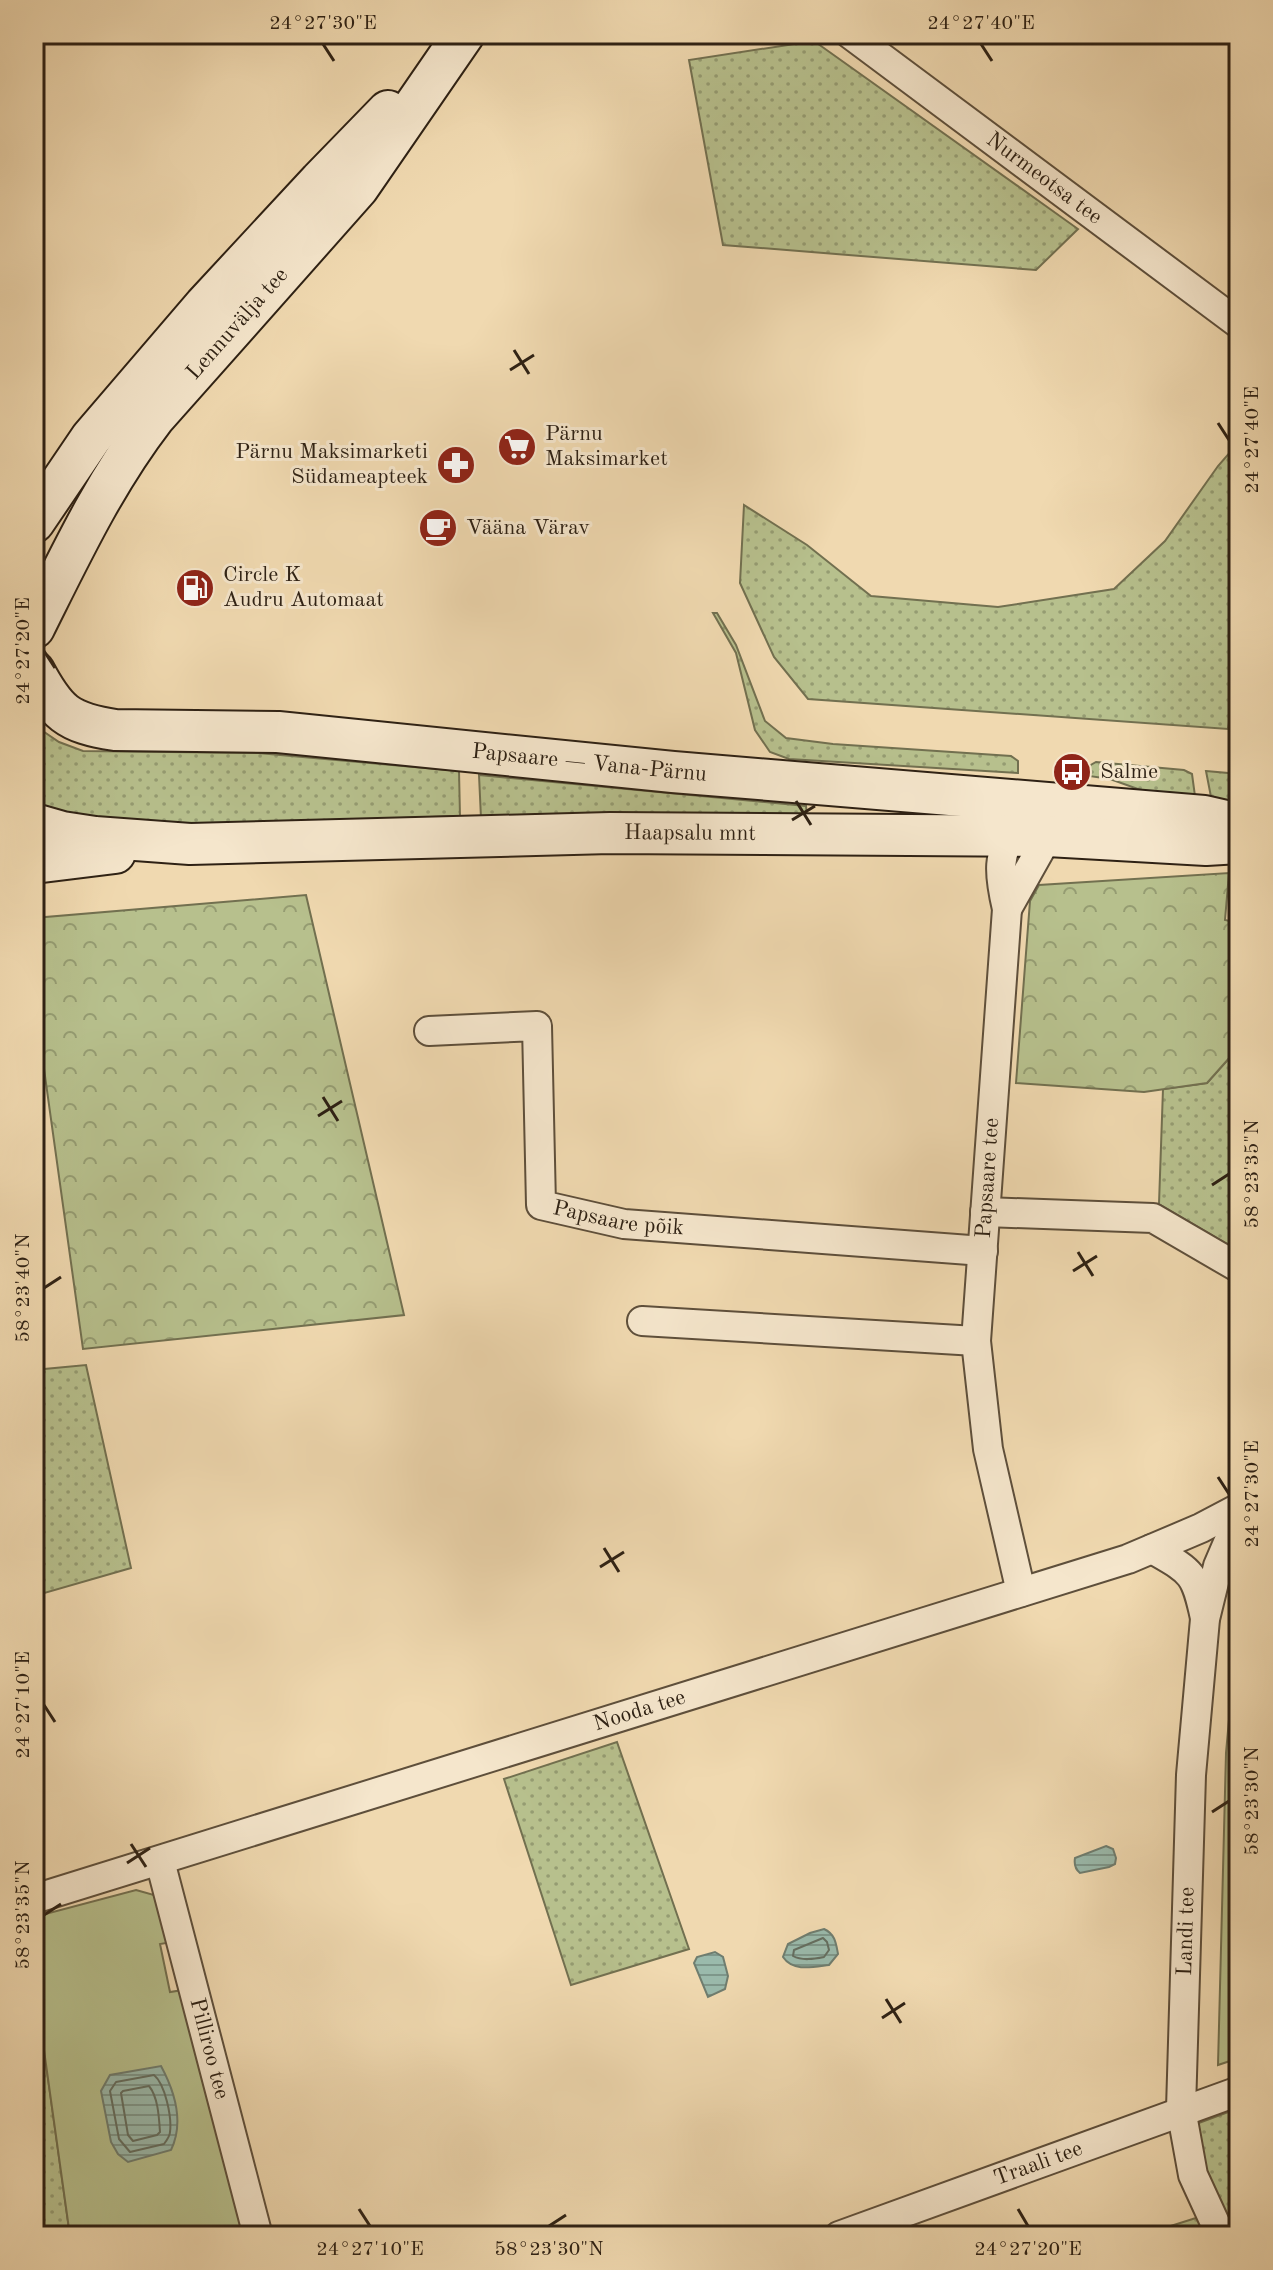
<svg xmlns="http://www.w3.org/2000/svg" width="1273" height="2270" viewBox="0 0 1273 2270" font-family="'Old Standard TT',serif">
	<defs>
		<pattern id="grass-dots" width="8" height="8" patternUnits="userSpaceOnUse" patternTransform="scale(2)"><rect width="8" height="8" fill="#b7c08d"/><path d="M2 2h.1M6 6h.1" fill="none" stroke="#959c72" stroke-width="1.8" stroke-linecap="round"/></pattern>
		<pattern id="forest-crowns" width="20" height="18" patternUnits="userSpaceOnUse" patternTransform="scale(2)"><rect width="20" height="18" fill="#b7c08d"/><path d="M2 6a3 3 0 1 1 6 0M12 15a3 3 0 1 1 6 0" fill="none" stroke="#959c72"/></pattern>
		<pattern id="water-rules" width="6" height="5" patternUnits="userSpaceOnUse" patternTransform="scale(2)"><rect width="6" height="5" fill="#9abaac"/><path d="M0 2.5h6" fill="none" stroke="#7e978b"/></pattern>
	</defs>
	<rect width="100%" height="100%" fill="#f0d9b0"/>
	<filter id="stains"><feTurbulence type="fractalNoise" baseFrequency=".0025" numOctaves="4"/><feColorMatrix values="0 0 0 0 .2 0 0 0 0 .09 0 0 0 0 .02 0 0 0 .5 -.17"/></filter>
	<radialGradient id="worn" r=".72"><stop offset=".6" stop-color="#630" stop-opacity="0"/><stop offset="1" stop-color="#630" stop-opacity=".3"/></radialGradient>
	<!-- grass -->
	<path fill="url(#grass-dots)" stroke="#727050" stroke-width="2" d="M814,41L1078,229L1036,270L723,245L689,60Z
		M1239,442V660L1228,729L808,699L774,657L740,583L744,505L807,545L871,596L998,607L1114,589L1165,541L1218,466Z
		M713,613H717L736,645L765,721L786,738L833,744L1011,756L1018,761V773L789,759L770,752L755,730L736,653Z
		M34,725L59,742L83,751L258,753L459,771L460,816L138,827L34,807Z
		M1096,762L1184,770L1192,774L1195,796L1163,798L1110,779L1089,776V766Z
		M1206,771L1239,774V804L1212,802Z
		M479,775L806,806L807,817L481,818Z
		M1239,1047V1251L1159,1204L1163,1089L1207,1083Z
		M86,1365L131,1568L34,1596V1370Z
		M617,1742L689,1949L571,1985L504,1779Z
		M34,1998L37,2000L70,2236H40L34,2191Z
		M1239,2108V2236H1234L1200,2162L1196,2124Z
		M1199,2217L1207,2236H1139Z"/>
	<!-- forest -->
	<path fill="url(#forest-crowns)" stroke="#727050" stroke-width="2" d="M1229,873L1225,920L1239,923V1047L1207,1083L1144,1092L1016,1083L1030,901L1039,885Z
		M306,895L404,1315L83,1349L34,997V918Z"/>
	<!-- park -->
	<path fill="#b7c08d" stroke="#727050" stroke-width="2" d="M1239,1608V2058L1218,2065L1226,1753Z
		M136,1890L154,1895L172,1942L160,1944L170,1992L183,1990L244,2236H70L37,2000L34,1998V1917Z"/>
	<!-- water -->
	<path fill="url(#water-rules)" stroke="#6f7d6f" stroke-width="2" d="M1106,1846L1113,1849L1116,1858L1115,1864L1109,1867L1080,1873C1075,1869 1074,1864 1075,1858Z
		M824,1929C835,1934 836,1943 838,1954L829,1965C813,1967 793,1972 783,1957L788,1944L810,1933Z
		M715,1952L723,1957L728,1976L725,1989L708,1997L694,1963L697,1957Z
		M161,2066C175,2092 184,2123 171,2150L128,2162L118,2154L111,2142L101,2091L110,2075Z"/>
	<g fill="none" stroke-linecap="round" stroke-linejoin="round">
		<!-- shore -->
		<path stroke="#646e60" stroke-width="2" d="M823,1938L827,1942L829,1950L824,1957C814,1959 802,1961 793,1956L794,1950Z
			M154,2075C165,2084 172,2117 170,2132C170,2136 167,2140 164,2144L130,2152L119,2139L110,2091L116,2082Z
			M149,2086C158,2097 159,2117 160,2132L157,2135L133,2141L128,2135L121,2093L123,2091Z"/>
		<!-- minor casing -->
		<g stroke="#5e4f3b" stroke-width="32">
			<g id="minor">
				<path id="s1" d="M850,34L1239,324"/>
				<path d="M1018,824C996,853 999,875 1007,909L976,1341L988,1449L1021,1592"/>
				<path d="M1007,909L1048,836"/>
				<path id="s2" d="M429,1031L537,1026L541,1205L624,1224L983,1251"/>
				<path d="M985,1212L1153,1218L1239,1268"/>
				<path d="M642,1321L976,1341"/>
				<path d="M1152,1549C1192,1572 1195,1572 1205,1618"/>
				<path id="s3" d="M160,1861L258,2236"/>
				<path id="s4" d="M34,1899L1128,1559L1201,1528L1239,1508"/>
				<path id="s5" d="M839,2236L1239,2091"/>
				<path id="s6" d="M1221,2236L1193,2175L1181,2109L1191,1775L1205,1619L1218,1566L1239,1517"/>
			</g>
		</g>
		<!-- secondary casing -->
		<g stroke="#2e2114" stroke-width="44">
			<g id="secondary">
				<path d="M34,522L91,438L205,305L320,181L388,111"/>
				<path id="s7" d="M34,628C70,556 104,483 154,418L358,188L464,34"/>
				<path id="s8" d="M34,671C56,712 67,723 115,730L278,732L673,772L1204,816L1239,824"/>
				<path id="s9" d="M34,824L62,832L95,837L190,844L610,833L1048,836L1206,845L1239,843"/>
				<path d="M34,863L115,853"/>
			</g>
		</g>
		<!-- minor -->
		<use href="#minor" stroke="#f5e6cc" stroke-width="28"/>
		<!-- secondary -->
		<use href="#secondary" stroke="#f5e6cc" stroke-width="40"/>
	</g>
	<!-- ticks -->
	<path fill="none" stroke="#2e2114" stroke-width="3" d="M323,44L334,61M981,44L992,61M514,350L529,374M510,370L534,355M1218,423L1229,440M44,651L55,668M796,801L811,825M792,820L815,806M323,1097L338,1121M318,1116L342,1101M1212,1185L1229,1174M1078,1252L1093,1276M1073,1271L1097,1256M44,1288L61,1277M1218,1477L1229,1494M604,1548L619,1572M600,1567L624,1552M44,1705L55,1722M1212,1812L1229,1801M131,1844L146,1867M127,1863L150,1848M44,1915L61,1904M886,1999L901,2023M882,2018L905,2003M359,2209L370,2226M1018,2209L1028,2226M549,2226L566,2215"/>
	<!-- icons -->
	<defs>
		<g id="supermarket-disc" transform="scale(2)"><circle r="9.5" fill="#8f2418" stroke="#f5e6cc"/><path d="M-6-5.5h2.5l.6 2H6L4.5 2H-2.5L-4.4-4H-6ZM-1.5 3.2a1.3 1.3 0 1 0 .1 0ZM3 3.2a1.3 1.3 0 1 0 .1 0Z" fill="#fff"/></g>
		<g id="pharmacy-disc" transform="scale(2)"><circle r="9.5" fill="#8f2418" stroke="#f5e6cc"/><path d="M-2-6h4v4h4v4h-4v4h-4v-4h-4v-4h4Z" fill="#fff"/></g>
		<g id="cafe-disc" transform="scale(2)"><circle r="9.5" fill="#8f2418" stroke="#f5e6cc"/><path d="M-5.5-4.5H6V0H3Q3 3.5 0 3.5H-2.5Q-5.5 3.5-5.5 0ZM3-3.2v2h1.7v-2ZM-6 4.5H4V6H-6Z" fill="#fff"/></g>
		<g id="fuel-disc" transform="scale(2)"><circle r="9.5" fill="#8f2418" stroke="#f5e6cc"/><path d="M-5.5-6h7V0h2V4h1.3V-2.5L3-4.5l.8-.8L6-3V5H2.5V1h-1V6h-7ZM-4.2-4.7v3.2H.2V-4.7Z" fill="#fff"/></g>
		<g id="bus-disc" transform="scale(2)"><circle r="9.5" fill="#8f2418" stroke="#f5e6cc"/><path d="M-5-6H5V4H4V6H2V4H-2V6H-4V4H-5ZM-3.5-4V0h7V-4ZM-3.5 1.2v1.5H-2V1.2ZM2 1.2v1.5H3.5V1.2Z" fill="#fff"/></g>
	</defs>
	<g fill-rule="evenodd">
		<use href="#supermarket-disc" x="517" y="447"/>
		<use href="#pharmacy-disc" x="456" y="465"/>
		<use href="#cafe-disc" x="438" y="528"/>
		<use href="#fuel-disc" x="195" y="588"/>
		<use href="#bus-disc" x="1072" y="772"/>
	</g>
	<g text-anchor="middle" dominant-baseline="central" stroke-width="6" stroke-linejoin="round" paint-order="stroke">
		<!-- street labels -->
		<g font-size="22" fill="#2e2114" stroke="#f5e6cc">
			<text stroke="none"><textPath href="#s1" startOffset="242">Nurmeotsa tee</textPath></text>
			<text stroke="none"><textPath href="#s7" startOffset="368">Lennuvälja tee</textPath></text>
			<text stroke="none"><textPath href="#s8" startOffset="582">Papsaare — Vana-Pärnu</textPath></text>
			<text stroke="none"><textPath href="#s9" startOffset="658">Haapsalu mnt</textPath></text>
			<text transform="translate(988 1178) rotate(-86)">Papsaare tee</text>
			<text stroke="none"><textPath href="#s2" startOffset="366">Papsaare põik</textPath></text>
			<text stroke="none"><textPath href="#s4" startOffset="634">Nooda tee</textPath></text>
			<text stroke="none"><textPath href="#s6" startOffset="312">Landi tee</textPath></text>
			<text stroke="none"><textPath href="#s3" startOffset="194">Pilliroo tee</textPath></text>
			<text stroke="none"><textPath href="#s5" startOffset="212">Traali tee</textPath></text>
		</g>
		<!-- poi labels -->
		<g font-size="22" fill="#2e2114" stroke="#f5e6cc" text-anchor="start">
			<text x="545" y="434">Pärnu<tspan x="545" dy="25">Maksimarket</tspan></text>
			<text x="428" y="452" text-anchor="end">Pärnu Maksimarketi<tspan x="428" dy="25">Südameapteek</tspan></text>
			<text x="466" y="528">Vääna Värav</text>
			<text x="223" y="575">Circle K<tspan x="223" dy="25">Audru Automaat</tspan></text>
			<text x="1100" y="772">Salme</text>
		</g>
	</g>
	<!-- margin -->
	<rect width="1273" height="2270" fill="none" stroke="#f0d9b0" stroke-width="88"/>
	<rect x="44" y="44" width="1185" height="2182" fill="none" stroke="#2e2114" stroke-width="3"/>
	<g font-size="20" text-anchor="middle" fill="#2e2114">
		<text x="323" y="29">24°27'30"E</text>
		<text x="981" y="29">24°27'40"E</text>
		<text transform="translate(1251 440) rotate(-90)" y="7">24°27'40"E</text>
		<text transform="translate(22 651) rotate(-90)" y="7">24°27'20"E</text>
		<text transform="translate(1251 1174) rotate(-90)" y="7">58°23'35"N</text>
		<text transform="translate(22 1288) rotate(-90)" y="7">58°23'40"N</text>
		<text transform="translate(1251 1494) rotate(-90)" y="7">24°27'30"E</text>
		<text transform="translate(22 1705) rotate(-90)" y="7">24°27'10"E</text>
		<text transform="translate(1251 1801) rotate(-90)" y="7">58°23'30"N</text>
		<text transform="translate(22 1915) rotate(-90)" y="7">58°23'35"N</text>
		<text x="370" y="2255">24°27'10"E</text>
		<text x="549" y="2255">58°23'30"N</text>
		<text x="1028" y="2255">24°27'20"E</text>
	</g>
	<rect width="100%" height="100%" filter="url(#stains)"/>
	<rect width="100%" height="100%" fill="url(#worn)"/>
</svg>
